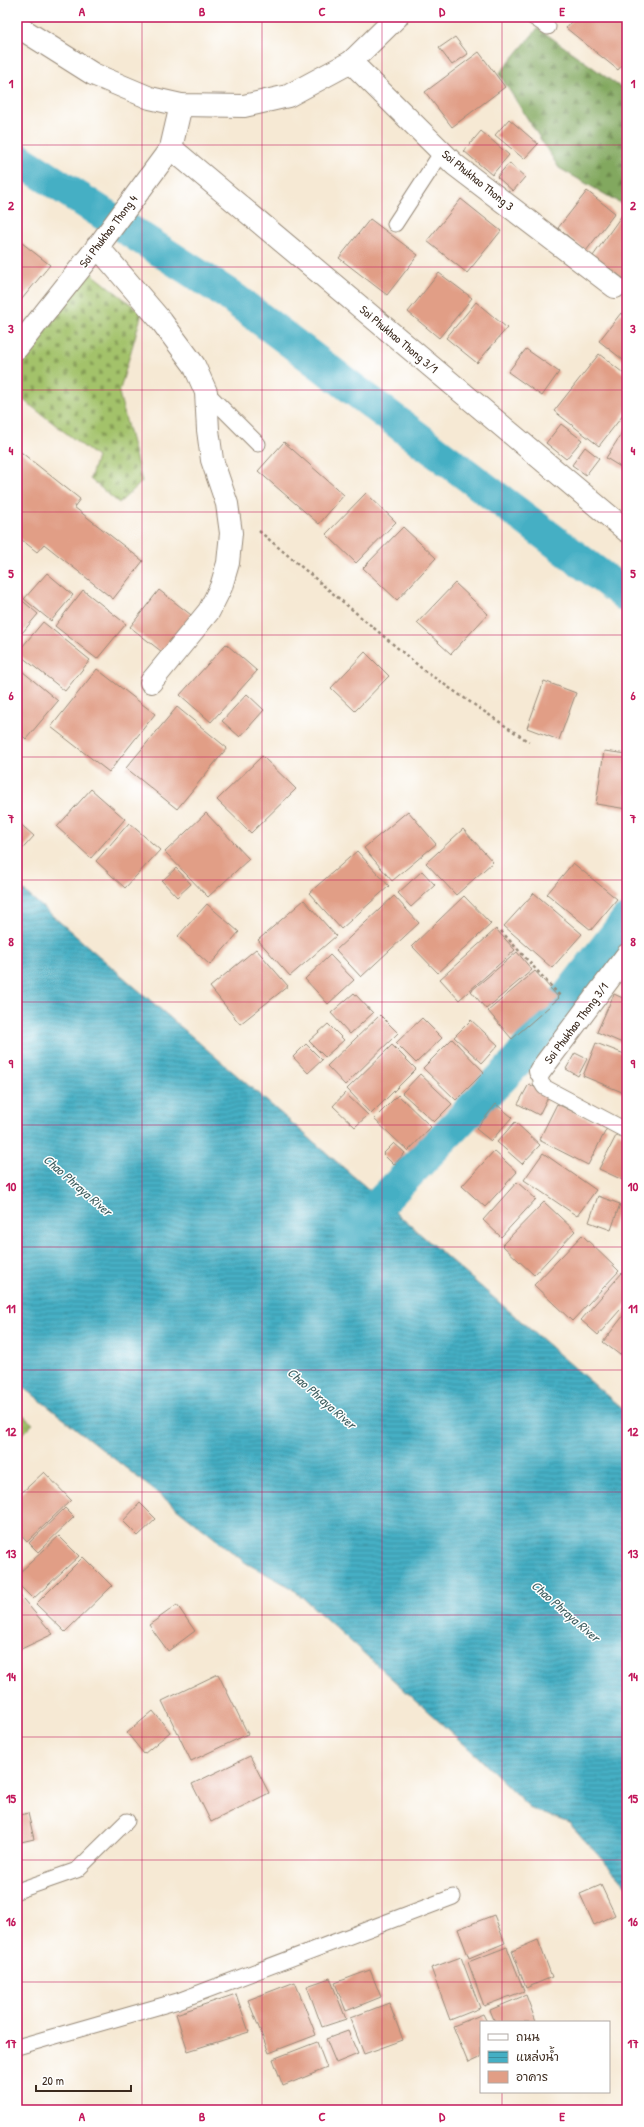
<svg xmlns="http://www.w3.org/2000/svg" width="644" height="2127" viewBox="0 0 644 2127" font-family="'Patrick Hand','Playpen Sans Thai',sans-serif">
	<defs>
		<pattern id="grass-tufts" width="24" height="20" patternUnits="userSpaceOnUse"><rect width="24" height="20" fill="#a3c26a"/><path d="M3 7l-1-3M5 7V3M7 7l1-3M15 17l-1-3M17 17v-4M19 17l1-3" fill="none" stroke="#869e57"/></pattern>
		<pattern id="forest-firs" width="22" height="20" patternUnits="userSpaceOnUse"><rect width="22" height="20" fill="#82a85e"/><path d="M5 1l3.5 6h-7zM16 11l3.5 6h-7z" fill="#6c894d"/></pattern>
		<pattern id="cemetery-stones" width="16" height="16" patternUnits="userSpaceOnUse"><rect width="16" height="16" fill="#a3c26a"/><path d="M2 7V4a2 2 0 0 1 4 0v3zM10 15v-3a2 2 0 0 1 4 0v3z" fill="#869e57"/></pattern>
		<pattern id="water-rules" width="6" height="5" patternUnits="userSpaceOnUse"><rect width="6" height="5" fill="#45afc4"/><path d="M0 2.5h6" fill="none" stroke="#3b8f9f"/></pattern>
	</defs>
	<rect width="100%" height="100%" fill="#fff"/>
	<filter id="ink" filterUnits="userSpaceOnUse"><feTurbulence type="fractalNoise" baseFrequency=".025" numOctaves="2"/><feDisplacementMap in="SourceGraphic" scale="8" xChannelSelector="R" yChannelSelector="G"/><feConvolveMatrix kernelMatrix="1 2 1 2 8 2 1 2 1" color-interpolation-filters="sRGB"/></filter>
	<filter id="wash" filterUnits="userSpaceOnUse"><feTurbulence type="fractalNoise" baseFrequency=".012" numOctaves="4" result="noise"/><feDisplacementMap in="SourceGraphic" scale="16" xChannelSelector="R" yChannelSelector="G"/><feGaussianBlur stdDeviation="0.9" result="paint"/><feColorMatrix in="noise" values="0 0 0 0 0 0 0 0 0 0 0 0 0 0 0 0 0 1.4 0 .05"/><feComposite in="paint" operator="in"/></filter>
	<g filter="url(#wash)">
		<rect width="100%" height="100%" fill="#f6e9d4"/>
		<!-- grass -->
		<path fill="url(#grass-tufts)" stroke="#6f7644" d="M17,1411L33,1424L17,1440Z"/>
		<!-- forest -->
		<path fill="url(#forest-firs)" stroke="#5e693e" d="M538,28L620,87L627,78V207L559,168L499,74Z"/>
		<!-- cemetery -->
		<path fill="url(#cemetery-stones)" stroke="#6f7644" d="M91,273L142,313L119,393L142,482L119,503L90,479L97,457L17,395V363Z"/>
		<!-- water -->
		<path fill="url(#water-rules)" stroke="#406c71" d="M17,885L627,1413V1887L569,1823L531,1809L477,1756L292,1588L246,1563L17,1382Z"/>
		<g fill="none" stroke-linecap="round" stroke-linejoin="round">
			<!-- canal -->
			<path stroke="#45afc4" stroke-width="33" d="M17,158L229,295L627,596
				M351,1233L515,1064L627,920"/>
		</g>
		<g id="blocks">
			<!-- building -->
			<path fill="#e19e86" d="M575,17H616L627,26V59L618,70L566,28Z
				M455,37L468,54L452,65L439,48Z
				M479,52L505,87L452,127L425,92Z
				M509,119L538,144L524,159L495,135Z
				M481,131L509,155L492,175L464,151Z
				M509,163L525,177L513,191L497,177Z
				M587,191L615,213L586,251L558,228Z
				M461,199L501,231L467,273L427,241Z
				M622,215L627,219V281L593,256Z
				M370,219L418,255L387,295L339,258Z
				M17,239L50,265L17,305Z
				M439,273L472,298L439,338L408,312Z
				M476,302L507,328L477,363L446,338Z
				M621,313L627,317V363L599,341Z
				M526,349L559,372L542,396L508,372Z
				M599,354L627,376V410L599,446L554,411Z
				M561,424L582,440L566,459L546,443Z
				M627,425V471L606,458Z
				M284,442L344,495L319,524L258,471Z
				M585,447L599,458L586,475L572,465Z
				M17,449L80,499L74,507L143,561L113,599L44,544L37,552L17,536Z
				M366,493L396,522L356,563L326,534Z
				M403,527L436,558L397,600L363,568Z
				M47,573L73,595L51,621L24,599Z
				M455,583L488,614L451,654L417,623Z
				M83,590L126,624L97,659L55,626Z
				M159,590L195,618L166,655L130,627Z
				M17,596L38,614L17,639Z
				M43,622L90,660L65,691L17,653Z
				M226,644L257,671L211,722L180,695Z
				M365,652L389,676L355,711L331,688Z
				M97,669L155,714L109,772L51,727Z
				M22,671L58,701L26,739L17,731V677Z
				M544,681L576,693L559,740L527,728Z
				M247,694L264,710L240,737L222,721Z
				M177,707L227,748L177,809L126,768Z
				M604,751L627,754V809L596,804Z
				M262,756L296,789L251,833L217,800Z
				M91,789L125,819L91,858L57,827Z
				M408,811L436,844L392,881L364,848Z
				M206,813L249,859L208,897L165,852Z
				M17,821L34,836L17,855Z
				M129,823L160,850L125,888L96,861Z
				M463,829L493,862L456,895L426,863Z
				M357,851L389,886L341,929L309,893Z
				M573,863L617,899L591,930L547,894Z
				M176,868L191,884L177,897L162,881Z
				M422,871L435,885L411,907L398,893Z
				M534,893L582,934L552,968L504,926Z
				M394,896L419,923L361,977L336,950Z
				M464,896L491,924L438,973L412,946Z
				M304,900L336,936L290,976L258,940Z
				M207,904L239,932L210,965L178,936Z
				M496,929L515,950L459,1000L440,979Z
				M256,949L288,986L240,1024L210,987Z
				M517,952L532,970L486,1009L471,991Z
				M330,955L354,980L328,1004L305,979Z
				M535,971L559,998L512,1039L488,1011Z
				M354,993L373,1013L350,1034L331,1013Z
				M614,994L627,1000V1045L597,1032Z
				M380,1015L398,1033L345,1085L327,1066Z
				M422,1018L442,1038L416,1063L396,1043Z
				M471,1020L498,1045L482,1063L454,1037Z
				M328,1024L344,1040L325,1057L309,1041Z
				M452,1039L484,1072L456,1100L423,1068Z
				M596,1043L627,1055V1094L583,1076Z
				M306,1044L322,1060L308,1073L293,1057Z
				M392,1045L416,1069L371,1114L347,1089Z
				M575,1053L587,1059L578,1076L566,1069Z
				M420,1074L452,1104L434,1122L402,1093Z
				M529,1084L549,1095L539,1115L518,1104Z
				M345,1093L368,1115L355,1127L333,1106Z
				M398,1095L431,1127L408,1151L374,1119Z
				M496,1104L512,1117L491,1141L476,1129Z
				M557,1104L607,1128L588,1165L539,1140Z
				M515,1122L540,1145L522,1164L497,1142Z
				M618,1132L627,1137V1182L599,1169Z
				M394,1143L405,1153L394,1165L383,1154Z
				M494,1151L517,1172L485,1207L462,1186Z
				M543,1153L596,1190L577,1216L524,1180Z
				M517,1182L536,1199L501,1237L483,1220Z
				M598,1196L620,1204L611,1230L589,1222Z
				M544,1202L575,1231L534,1275L502,1245Z
				M582,1235L619,1271L572,1321L534,1285Z
				M622,1273L627,1277V1302L598,1335L581,1320Z
				M627,1311V1346L620,1355L603,1342Z
				M44,1472L71,1500L27,1542L17,1531V1497Z
				M140,1503L156,1519L138,1536L123,1521Z
				M65,1508L74,1517L38,1552L29,1543Z
				M59,1536L79,1556L33,1599L17,1583V1575Z
				M83,1557L112,1586L65,1632L36,1604Z
				M17,1592L53,1634L17,1651Z
				M177,1605L195,1631L168,1651L149,1625Z
				M218,1674L248,1734L191,1761L162,1701Z
				M153,1711L170,1732L144,1754L127,1733Z
				M250,1756L269,1793L211,1822L192,1784Z
				M28,1813L34,1839L17,1843V1816Z
				M601,1885L615,1915L594,1925L580,1894Z
				M494,1915L505,1943L469,1958L458,1929Z
				M538,1940L552,1977L526,1988L512,1951Z
				M507,1947L524,1991L484,2006L468,1962Z
				M461,1957L480,2008L450,2020L431,1968Z
				M370,1970L381,1997L346,2011L335,1983Z
				M330,1978L346,2019L322,2027L307,1986Z
				M295,1982L316,2035L269,2053L248,2000Z
				M236,1994L249,2032L188,2051L176,2014Z
				M526,1995L536,2022H495L490,2010Z
				M389,2003L403,2040L364,2054L350,2018Z
				M483,2014L487,2022H481V2057L468,2063L453,2026Z
				M348,2031L358,2054L336,2063L326,2039Z
				M317,2042L327,2068L283,2086L273,2059Z"/>
		</g>
	</g>
	<g filter="url(#ink)">
		<use href="#blocks" fill-opacity="0" stroke="#988a79" stroke-width="1"/>
		<g fill="none" stroke-linecap="round" stroke-linejoin="round">
			<!-- service casing -->
			<g stroke="#988a79" stroke-width="17">
				<path id="service" d="M533,17L548,27
					M395,224L442,152
					M206,392L258,444
					M540,1071L541,1082L544,1087L627,1131
					M17,1891L77,1870L127,1821
					M17,2047L178,2001L453,1897"/>
			</g>
			<!-- minor casing -->
			<g stroke="#988a79" stroke-width="24">
				<path id="minor" d="M351,62L455,165L615,287
					M171,148L627,531
					M97,246L162,322L194,365L206,392L208,430L212,460L227,504L231,533L228,563L221,587L209,611L151,682
					M17,348L102,241L171,148L181,105
					M540,1071L627,955"/>
			</g>
			<!-- tertiary casing -->
			<g stroke="#988a79" stroke-width="24">
				<path id="tertiary" d="M17,26L93,74L150,98L181,105L244,106L288,96L351,62L397,17"/>
			</g>
			<!-- path -->
			<path stroke="#988a79" stroke-width="2.5" stroke-dasharray="3 3" stroke-linecap="butt" d="M259,531L426,672L529,742
				M501,931L561,997"/>
			<!-- service -->
			<use href="#service" stroke="#fff" stroke-width="15"/>
			<!-- minor -->
			<use href="#minor" stroke="#fff" stroke-width="22"/>
			<!-- tertiary -->
			<use href="#tertiary" stroke="#fff" stroke-width="22"/>
		</g>
	</g>
	<!-- grid -->
	<path fill="none" stroke="#c2185b" stroke-width="1" stroke-opacity="0.55" d="M142,17V2110M262,17V2110M382,17V2110M502,17V2022M17,145H627M17,267H627M17,390H627M17,512H627M17,635H627M17,757H627M17,880H627M17,1002H627M17,1125H627M17,1247H627M17,1370H627M17,1492H627M17,1615H627M17,1737H627M17,1860H627M17,1982H627M502,2092V2110"/>
	<g text-anchor="middle" dominant-baseline="central" stroke-width="3" stroke-linejoin="round" paint-order="stroke">
		<!-- street labels -->
		<g font-size="12" fill="#3b2a1e" stroke="#fff">
			<text transform="translate(478 180) rotate(39)">Soi Phukhao Thong 3</text>
			<text transform="translate(108 231) rotate(-53)">Soi Phukhao Thong 4</text>
			<text transform="translate(399 339) rotate(40)">Soi Phukhao Thong 3/1</text>
			<text transform="translate(576 1023) rotate(-53)">Soi Phukhao Thong 3/1</text>
		</g>
		<!-- water labels -->
		<g font-size="13" font-style="italic" fill="#3f5f60" stroke="#fff">
			<text transform="translate(78 1185) rotate(41)">Chao Phraya River</text>
			<text transform="translate(322 1398) rotate(41)">Chao Phraya River</text>
			<text transform="translate(566 1611) rotate(41)">Chao Phraya River</text>
		</g>
	</g>
	<!-- margin -->
	<rect width="644" height="2127" fill="none" stroke="#fff" stroke-width="44"/>
	<!-- legend -->
	<rect x="480" y="2021" width="130" height="72" fill="#ffffff" stroke="#b1aaa5"/>
	<rect x="488" y="2034" width="20" height="6" fill="#ffffff" stroke="#b1aaa5"/>
	<text x="516" y="2041" font-size="12" fill="#3b2a1e">ถนน</text>
	<rect x="488" y="2051" width="20" height="12" fill="url(#water-rules)" stroke="#b1aaa5"/>
	<text x="516" y="2061" font-size="12" fill="#3b2a1e">แหล่งน้ำ</text>
	<rect x="488" y="2071" width="20" height="12" fill="#e19e86" stroke="#b1aaa5"/>
	<text x="516" y="2081" font-size="12" fill="#3b2a1e">อาคาร</text>
	<!-- scale -->
	<path d="M36 2085v6h95v-6" fill="none" stroke="#3b2a1e" stroke-width="2"/>
	<text x="42" y="2085" font-size="12" fill="#3b2a1e" stroke="#ffffff" stroke-width="3" paint-order="stroke">20 m</text>
	<rect x="22" y="22" width="600" height="2083" fill="none" stroke="#c2185b" stroke-width="1.5"/>
	<g font-size="13" text-anchor="middle" font-weight="bold" fill="#c2185b">
		<text x="82" y="16">A</text>
		<text x="202" y="16">B</text>
		<text x="322" y="16">C</text>
		<text x="442" y="16">D</text>
		<text x="562" y="16">E</text>
		<text x="11" y="88">1</text>
		<text x="633" y="88">1</text>
		<text x="11" y="210">2</text>
		<text x="633" y="210">2</text>
		<text x="11" y="333">3</text>
		<text x="633" y="333">3</text>
		<text x="11" y="455">4</text>
		<text x="633" y="455">4</text>
		<text x="11" y="578">5</text>
		<text x="633" y="578">5</text>
		<text x="11" y="700">6</text>
		<text x="633" y="700">6</text>
		<text x="11" y="823">7</text>
		<text x="633" y="823">7</text>
		<text x="11" y="946">8</text>
		<text x="633" y="946">8</text>
		<text x="11" y="1068">9</text>
		<text x="633" y="1068">9</text>
		<text x="11" y="1191">10</text>
		<text x="633" y="1191">10</text>
		<text x="11" y="1313">11</text>
		<text x="633" y="1313">11</text>
		<text x="11" y="1436">12</text>
		<text x="633" y="1436">12</text>
		<text x="11" y="1558">13</text>
		<text x="633" y="1558">13</text>
		<text x="11" y="1681">14</text>
		<text x="633" y="1681">14</text>
		<text x="11" y="1803">15</text>
		<text x="633" y="1803">15</text>
		<text x="11" y="1926">16</text>
		<text x="633" y="1926">16</text>
		<text x="11" y="2048">17</text>
		<text x="633" y="2048">17</text>
		<text x="82" y="2121">A</text>
		<text x="202" y="2121">B</text>
		<text x="322" y="2121">C</text>
		<text x="442" y="2121">D</text>
		<text x="562" y="2121">E</text>
	</g>
</svg>
